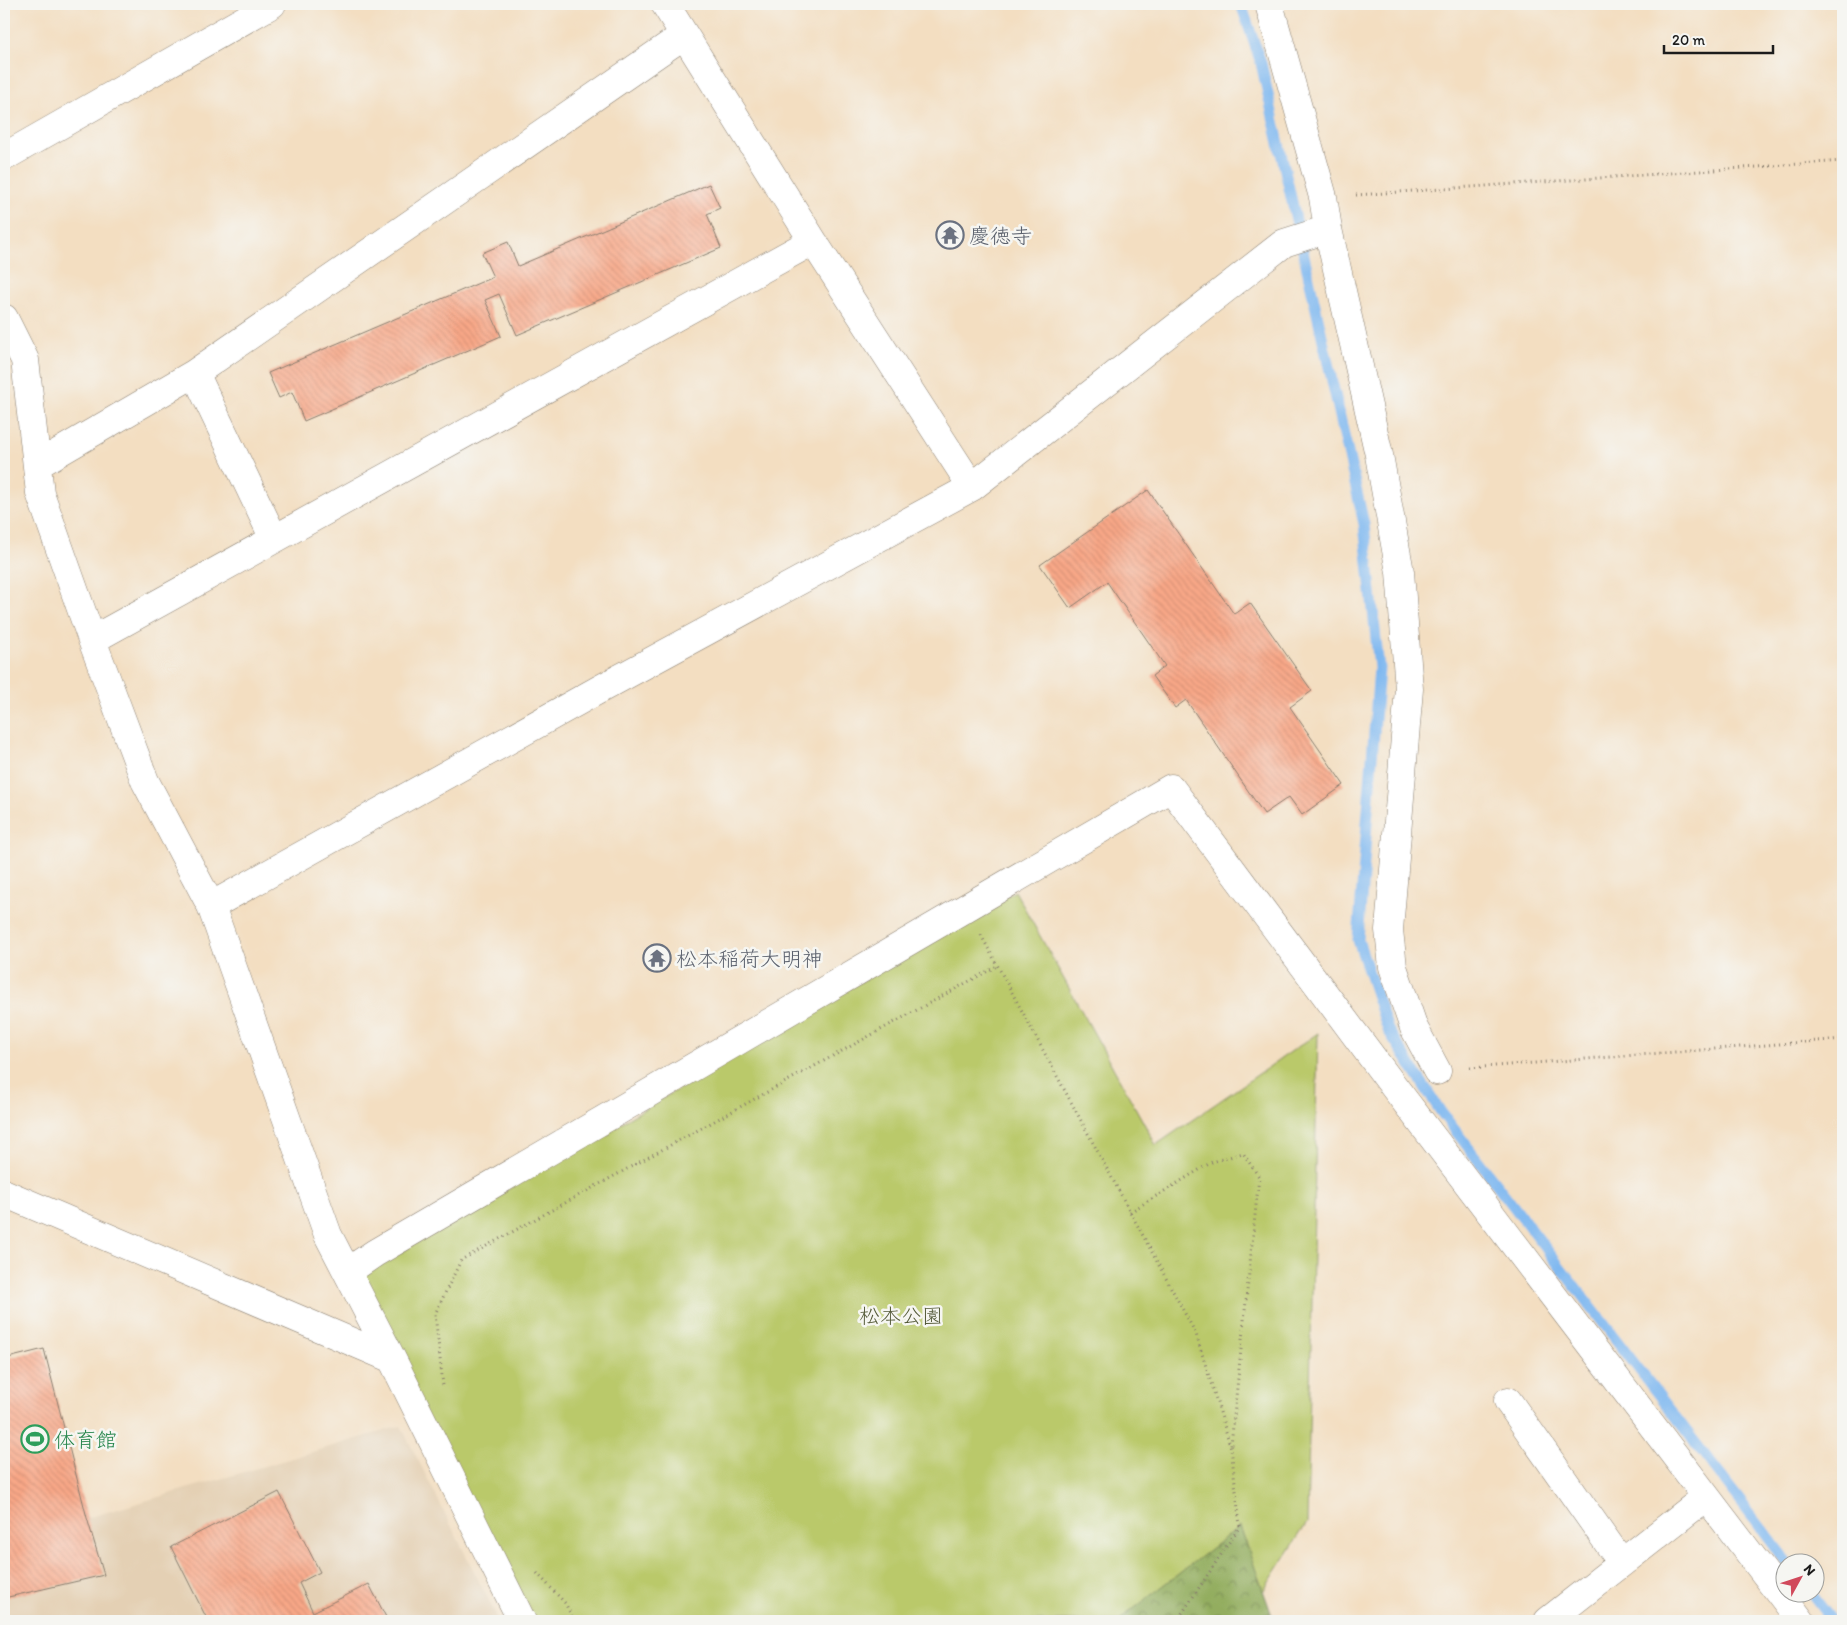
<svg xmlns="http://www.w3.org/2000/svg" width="1847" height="1625" viewBox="0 0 1847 1625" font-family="Itim,'Klee One',sans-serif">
	<defs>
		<pattern id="forest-crowns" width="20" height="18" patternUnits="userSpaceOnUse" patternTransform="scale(1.25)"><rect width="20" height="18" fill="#93ad5f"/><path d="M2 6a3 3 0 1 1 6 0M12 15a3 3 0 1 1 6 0" fill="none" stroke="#778c4e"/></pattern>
		<pattern id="building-back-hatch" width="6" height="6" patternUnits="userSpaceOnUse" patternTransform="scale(1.25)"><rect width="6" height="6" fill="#f8a787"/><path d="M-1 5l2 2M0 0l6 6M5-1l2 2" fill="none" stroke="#d48f74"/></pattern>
	</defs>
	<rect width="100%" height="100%" fill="#f6f6f2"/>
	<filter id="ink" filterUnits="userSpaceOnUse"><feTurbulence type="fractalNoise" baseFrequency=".02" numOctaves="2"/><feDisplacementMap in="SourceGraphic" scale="10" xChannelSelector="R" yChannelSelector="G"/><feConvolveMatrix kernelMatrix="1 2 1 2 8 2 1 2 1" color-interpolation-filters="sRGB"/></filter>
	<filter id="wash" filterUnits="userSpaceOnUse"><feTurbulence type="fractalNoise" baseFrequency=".0096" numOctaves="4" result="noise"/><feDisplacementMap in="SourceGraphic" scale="20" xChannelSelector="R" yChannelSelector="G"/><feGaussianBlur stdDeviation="1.12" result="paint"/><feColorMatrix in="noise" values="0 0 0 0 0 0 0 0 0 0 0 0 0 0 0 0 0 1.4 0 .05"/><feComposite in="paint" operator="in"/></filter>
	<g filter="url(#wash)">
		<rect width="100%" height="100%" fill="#f3dec1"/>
		<!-- built -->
		<path fill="#e4d0b4" d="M44,1349L87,1518L401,1426L499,1621H4V1359Z"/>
		<!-- green -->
		<path fill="#bac96b" stroke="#6b7244" d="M1015,891L1156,1145L1318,1033L1307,1523L1244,1621H522L352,1281Z"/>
		<!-- forest -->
		<path fill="url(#forest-crowns)" stroke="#58643e" d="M1240,1526L1274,1621H1118Z"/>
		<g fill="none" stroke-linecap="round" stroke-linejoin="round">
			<!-- stream -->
			<path stroke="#7fb8f0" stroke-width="11" d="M1241,4L1261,63L1364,524L1379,668L1358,940L1388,1030L1441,1112L1787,1562
				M1810,1592L1832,1621"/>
		</g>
		<g id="blocks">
			<!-- building -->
			<path fill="url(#building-back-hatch)" d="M709,184L720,208L707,214L721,248L517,335L499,294L485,300L501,336L304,421L292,392L279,398L268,373L493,277L482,253L508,242L518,266Z
				M1148,490L1234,614L1250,603L1312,691L1290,707L1344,785L1302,815L1289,797L1264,814L1186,700L1175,708L1152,676L1165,666L1107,582L1070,608L1040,565Z
				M44,1349L87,1518L104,1575L4,1598V1359Z
				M279,1492L320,1572L299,1583L313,1612L369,1584L388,1621H208L171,1547Z"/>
		</g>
	</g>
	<g filter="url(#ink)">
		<use href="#blocks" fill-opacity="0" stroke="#887d6e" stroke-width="1"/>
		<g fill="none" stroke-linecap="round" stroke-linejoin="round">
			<!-- minor casing -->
			<g stroke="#887d6e" stroke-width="29">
				<path id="minor" d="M665,4L813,241L972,487
					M1269,4L1323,197L1328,229L1379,455L1400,572L1409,689L1389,930L1393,967L1414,1028L1437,1071
					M4,157L272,4
					M4,318L25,360L40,493L92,640L145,781L211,906L328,1235L392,1359L522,1621
					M37,465L195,373
					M274,539L195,373L684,35
					M92,640L813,241
					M211,906L600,689L972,487L1284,243L1328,229
					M4,1193L392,1359
					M347,1272L375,1253L1171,788L1395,1088L1801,1621
					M1508,1401L1622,1563
					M1548,1621L1706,1497"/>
			</g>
			<!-- path -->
			<path stroke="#887d6e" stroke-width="3" stroke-dasharray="1 4" stroke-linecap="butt" d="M1356,195L1843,161
				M981,935L1196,1334L1231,1448L1240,1526L1177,1621
				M1470,1068L1843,1039
				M1130,1212L1212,1162L1243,1153L1259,1177L1231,1445
				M443,1385L435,1314L461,1260L997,966
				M537,1573L565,1603L574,1621"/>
			<!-- minor -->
			<use href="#minor" stroke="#fff" stroke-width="28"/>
		</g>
	</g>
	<!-- icons -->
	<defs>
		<g id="temple-ring" transform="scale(1.4375)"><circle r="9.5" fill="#f6f6f2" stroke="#6b7280" stroke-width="1.5"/><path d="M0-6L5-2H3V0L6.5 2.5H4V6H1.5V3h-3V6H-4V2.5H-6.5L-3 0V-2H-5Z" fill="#6b7280"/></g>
		<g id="stadium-ring" transform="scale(1.4375)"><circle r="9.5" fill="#f6f6f2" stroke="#2e9e5b" stroke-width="1.5"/><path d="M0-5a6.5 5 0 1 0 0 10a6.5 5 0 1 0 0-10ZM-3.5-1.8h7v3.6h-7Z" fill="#2e9e5b"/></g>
	</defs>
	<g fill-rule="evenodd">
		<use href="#temple-ring" x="950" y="235"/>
		<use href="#temple-ring" x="657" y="958"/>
		<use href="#stadium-ring" x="35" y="1439"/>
	</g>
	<g text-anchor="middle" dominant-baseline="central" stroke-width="5" stroke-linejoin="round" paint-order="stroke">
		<!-- worship labels -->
		<g font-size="21" fill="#5b616d" stroke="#f6f6f2" text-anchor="start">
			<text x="969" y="235">慶徳寺</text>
			<text x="676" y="958">松本稲荷大明神</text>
		</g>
		<!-- park labels -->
		<g font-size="21" fill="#535938" stroke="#f6f6f2">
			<text x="901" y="1315">松本公園</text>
		</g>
		<!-- leisure labels -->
		<g font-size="21" fill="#27864d" stroke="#f6f6f2" text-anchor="start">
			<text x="54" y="1439">体育館</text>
		</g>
	</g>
	<!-- margin -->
	<rect width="1847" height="1625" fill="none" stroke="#f6f6f2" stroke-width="20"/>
	<!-- north arrow -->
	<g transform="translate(1800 1578) rotate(50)"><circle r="24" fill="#f6f6f2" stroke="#9f9f9c"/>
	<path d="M0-4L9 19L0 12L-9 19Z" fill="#d1495b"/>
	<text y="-8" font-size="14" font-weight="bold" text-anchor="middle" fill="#1c1c1c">N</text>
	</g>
	<!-- scale -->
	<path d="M1664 45v8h109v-8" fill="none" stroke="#1c1c1c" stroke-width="2.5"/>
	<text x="1672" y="45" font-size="15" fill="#1c1c1c" stroke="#f6f6f2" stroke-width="4" paint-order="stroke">20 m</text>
</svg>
